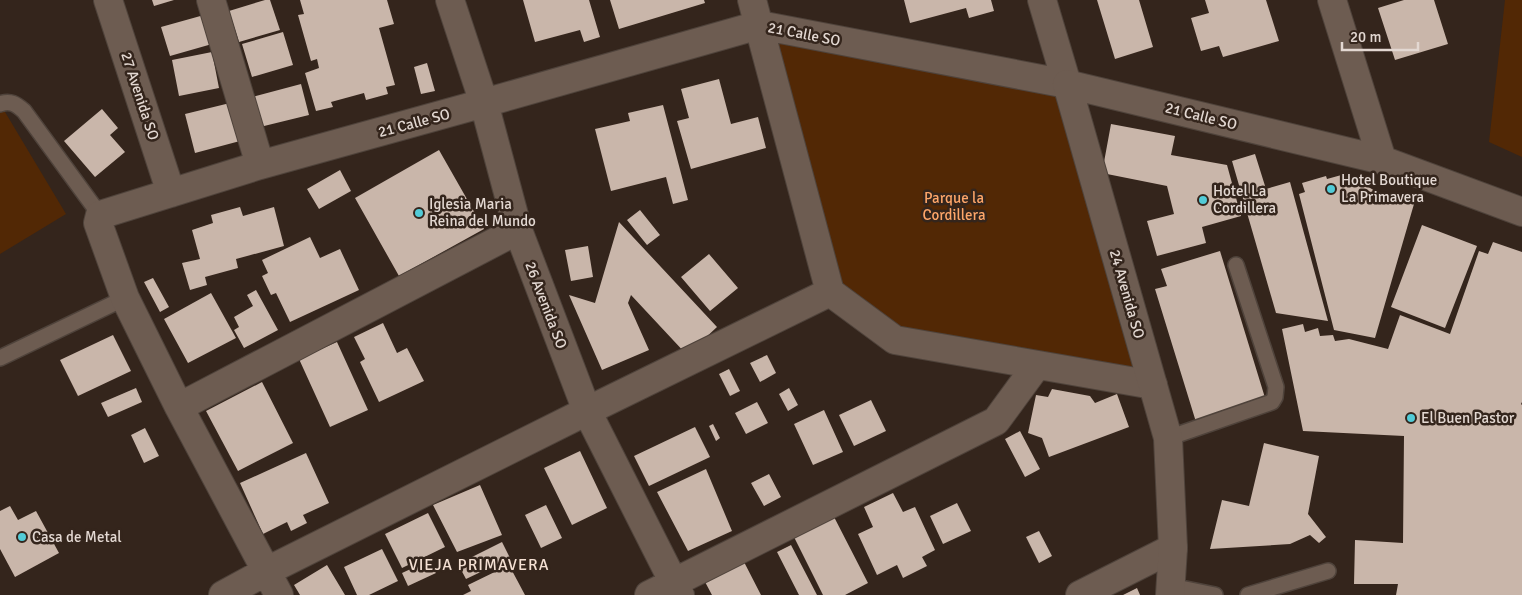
<svg xmlns="http://www.w3.org/2000/svg" width="1522" height="595" viewBox="0 0 1522 595" font-family="Signika,sans-serif">
	<rect width="100%" height="100%" fill="#34251c"/>
	<!-- green -->
	<path fill="#522805" d="M1505,0H1522V157L1489,142Z
		M759,25L1067,84L1152,384L895,340L830,292Z
		M2,107L66,214L0,254V109Z"/>
	<!-- building -->
	<path fill="#c9b6aa" d="M152,0H174L154,6Z
		M265,0H270L280,30L239,42L229,11Z
		M300,0H387L394,24L379,28L395,85L386,87L388,94L366,100L364,93L331,102L333,107L316,111L305,73L319,68L317,59L311,61L298,15L304,14Z
		M523,0H589L600,37L584,42L580,30L535,42Z
		M610,0H704L705,3L619,29Z
		M904,0H991L994,11L969,18L966,8L910,23Z
		M1097,0H1139L1153,47L1115,59Z
		M1205,0H1266L1279,41L1223,57L1219,46L1201,51L1191,18L1209,13Z
		M1404,0H1434L1448,44L1395,60L1378,8Z
		M204,15L212,44L170,56L161,27Z
		M283,32L293,65L252,77L242,44Z
		M212,52L219,88L179,96L172,60Z
		M427,63L435,91L421,94L414,67Z
		M719,79L731,124L758,117L766,148L691,169L677,121L689,118L681,89Z
		M301,84L309,115L260,127L252,97Z
		M230,103L240,141L195,153L185,114Z
		M663,105L688,200L673,204L666,177L611,191L595,129L630,121L628,113Z
		M102,109L118,128L110,135L125,152L95,177L64,141Z
		M1111,124L1175,136L1171,155L1227,165L1241,216L1202,227L1206,243L1157,256L1147,221L1174,214L1167,186L1102,173Z
		M439,150L484,229L399,276L355,198Z
		M1255,154L1266,189L1290,182L1328,321L1276,313L1232,161Z
		M340,170L351,191L319,209L307,189Z
		M1345,174L1379,193L1414,204L1375,338L1334,330L1299,194L1305,192L1302,183L1326,176L1327,179Z
		M240,207L243,216L274,207L284,246L236,259L238,268L205,277L207,285L190,290L182,263L200,259L192,230L213,223L211,215Z
		M640,210L660,235L647,245L627,220Z
		M619,222L717,327L687,355L631,295L628,303L649,350L602,370L569,295L595,303Z
		M1422,225L1477,246L1445,328L1391,307Z
		M310,237L320,258L340,249L359,290L290,322L276,293L271,295L262,276L268,273L262,260Z
		M1493,242L1522,252V402L1521,404L1522,405V595H1396L1398,584H1354L1355,540L1403,543L1404,436L1303,431L1282,329L1303,324L1305,332L1318,328L1320,336L1333,335L1335,341L1349,339L1388,349L1400,315L1450,334L1479,251L1488,254Z
		M588,246L593,277L571,281L565,250Z
		M1220,251L1266,401L1196,422L1155,289L1167,286L1161,269Z
		M709,254L738,288L710,311L681,277Z
		M153,278L169,307L160,312L144,282Z
		M256,290L278,330L244,348L234,330L239,327L234,317L253,306L247,295Z
		M211,293L236,338L188,363L164,319Z
		M383,323L397,353L407,348L424,381L379,402L360,362L365,359L354,337Z
		M113,335L131,371L78,396L60,360Z
		M337,342L368,410L330,427L299,359Z
		M767,355L776,373L760,382L750,363Z
		M729,369L740,391L730,396L719,374Z
		M262,382L293,443L238,471L206,411Z
		M136,388L142,402L108,417L101,403Z
		M789,388L798,405L788,411L779,394Z
		M1052,389L1090,396L1095,403L1117,394L1129,427L1049,457L1042,438L1028,433L1036,395L1048,397Z
		M871,400L886,431L854,446L839,415Z
		M757,402L768,423L746,434L735,413Z
		M824,410L843,452L813,465L794,424Z
		M713,424L720,438L716,441L709,426Z
		M695,427L710,457L649,486L634,456Z
		M145,428L159,456L144,463L131,435Z
		M1020,431L1040,469L1025,477L1005,439Z
		M1264,443L1319,456L1308,514L1326,537L1319,543L1310,535L1290,544L1210,549L1222,500L1249,506Z
		M580,451L607,508L572,525L544,468Z
		M306,453L329,503L303,515L307,523L291,531L287,522L263,534L240,483Z
		M706,469L732,531L688,551L657,492Z
		M769,474L781,497L764,506L751,483Z
		M480,485L502,535L457,552L433,505Z
		M893,493L903,512L915,507L935,550L922,557L927,566L903,578L897,565L877,575L858,534L873,527L864,507Z
		M957,503L971,531L943,544L930,516Z
		M546,505L562,538L541,548L525,515Z
		M10,506L18,520L36,511L59,553L15,577L0,549V511Z
		M428,513L445,547L402,568L385,534Z
		M832,513L868,583L845,595H823L792,533Z
		M1039,531L1052,556L1039,563L1026,537Z
		M502,542L510,558L466,579L458,564Z
		M791,545L817,595H799L777,552Z
		M382,549L398,581L369,595H357L344,567Z
		M430,560L436,573L408,586L402,573Z
		M743,560L761,595H712L704,580Z
		M327,565L345,595H300L294,585Z
		M509,565L525,595H463L471,591L468,585Z
		M1137,588L1140,595H1123Z"/>
	<g fill="none" stroke-linecap="round" stroke-linejoin="round">
		<!-- service casing -->
		<g stroke="#4f433b" stroke-width="18">
			<path id="service" d="M0,104C10,100 16,104 24,111L100,215
				M0,358L125,298
				M1168,438L1272,402L1275,397L1276,387L1236,265
				M1171,586L1215,595
				M1248,595L1328,571"/>
		</g>
		<!-- minor casing -->
		<g stroke="#4f433b" stroke-width="30">
			<path id="minor" d="M108,0L171,193
				M211,0L260,165
				M450,0L484,103L518,230L587,411L680,595
				M830,292L895,340L1153,385
				M179,407L518,230
				M223,595L267,571L587,411L830,292L752,0
				M279,595L179,407L125,298L98,223L100,215L260,165L484,103L759,25L1067,84L1042,0
				M649,595L996,421L1037,365
				M1080,595L1173,548"/>
		</g>
		<!-- tertiary casing -->
		<g stroke="#4f433b" stroke-width="30">
			<path id="tertiary" d="M1332,0L1382,160
				M1170,595L1173,548L1168,438L1067,84L1382,160L1522,212"/>
		</g>
		<!-- service -->
		<use href="#service" stroke="#6d5c51" stroke-width="15"/>
		<!-- minor -->
		<use href="#minor" stroke="#6d5c51" stroke-width="28"/>
		<!-- tertiary -->
		<use href="#tertiary" stroke="#6d5c51" stroke-width="28"/>
	</g>
	<!-- markers -->
	<g fill="#52cbd7" stroke="#34251c" stroke-width="2">
		<circle cx="1331" cy="189" r="5"/>
		<circle cx="1203" cy="200" r="5"/>
		<circle cx="419" cy="213" r="5"/>
		<circle cx="1411" cy="418" r="5"/>
		<circle cx="22" cy="537" r="5"/>
	</g>
	<g text-anchor="middle" dominant-baseline="central" stroke-width="5" stroke-linejoin="round" paint-order="stroke">
		<!-- street labels -->
		<g font-size="15" fill="#e3d8d2" stroke="#34251c">
			<text transform="translate(804 34) rotate(11)">21 Calle SO</text>
			<text transform="translate(140 96) rotate(72)">27 Avenida SO</text>
			<text transform="translate(1201 116) rotate(14)">21 Calle SO</text>
			<text transform="translate(414 123) rotate(-15)">21 Calle SO</text>
			<text transform="translate(1127 294) rotate(74)">24 Avenida SO</text>
			<text transform="translate(546 305) rotate(69)">26 Avenida SO</text>
		</g>
		<!-- poi labels -->
		<g font-size="15" fill="#e3d8d2" stroke="#34251c" text-anchor="start">
			<text x="1341" y="180">Hotel Boutique<tspan x="1341" dy="17">La Primavera</tspan></text>
			<text x="1213" y="191">Hotel La<tspan x="1213" dy="17">Cordillera</tspan></text>
			<text x="429" y="204">Iglesia Maria<tspan x="429" dy="17">Reina del Mundo</tspan></text>
			<text x="1421" y="418">El Buen Pastor</text>
			<text x="32" y="537">Casa de Metal</text>
		</g>
		<!-- park labels -->
		<g font-size="15" fill="#fea669" stroke="#34251c">
			<text x="954" y="198">Parque la<tspan x="954" dy="17">Cordillera</tspan></text>
		</g>
		<!-- neighbourhood labels -->
		<g font-size="16" letter-spacing="1" fill="#f4e0d3" stroke="#34251c">
			<text x="479" y="565">VIEJA PRIMAVERA</text>
		</g>
	</g>
	<!-- scale -->
	<path d="M1342 42v8h76v-8" fill="none" stroke="#e3d8d2" stroke-width="2.5"/>
	<text x="1350" y="42" font-size="15" fill="#e3d8d2" stroke="#34251c" stroke-width="4" paint-order="stroke">20 m</text>
</svg>
